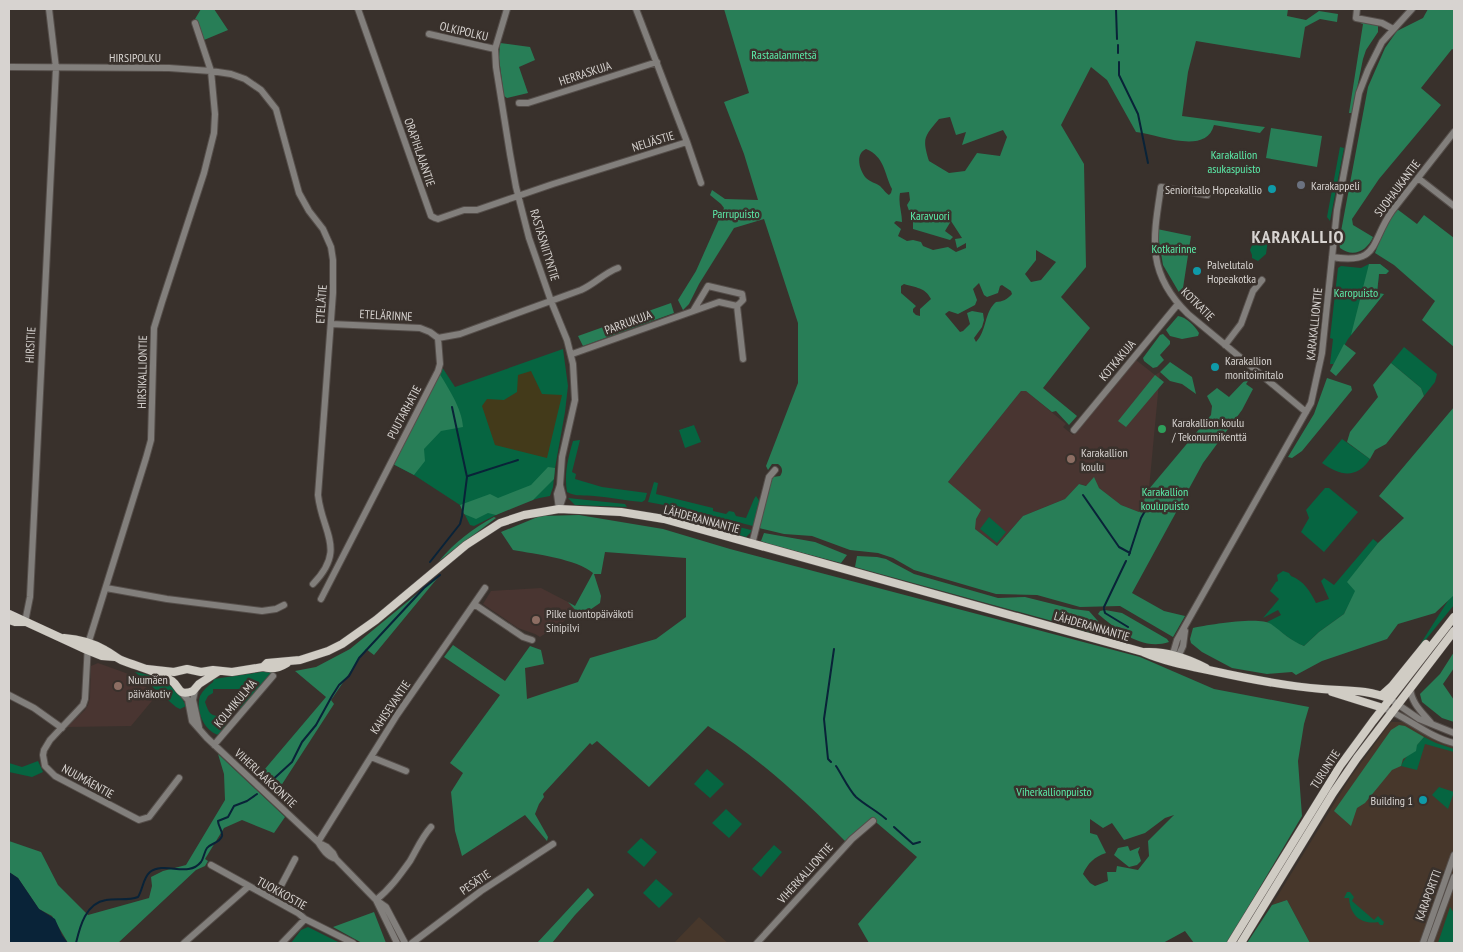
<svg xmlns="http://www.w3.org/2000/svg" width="1463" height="952" viewBox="0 0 1463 952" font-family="'PT Sans Narrow',sans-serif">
	<rect width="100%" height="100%" fill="#39312c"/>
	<!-- commercial -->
	<path fill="#47372b" d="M1391,722H1405L1454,745V943H1310L1287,900L1272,905L1350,778Z
		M699,917L728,943H674Z"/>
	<!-- education -->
	<path fill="#493531" d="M1136,360L1155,375L1160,372L1149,489L1139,512L1121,505L1099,488L1079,484L1065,499L1023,516L997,546L975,529L948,482L1021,391H1026L1066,424L1063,427L1073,435Z
		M541,588L568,602L578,612L540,637L535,634L518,628L483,604L491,591Z
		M98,663L134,676L156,696L131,726L67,727L85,710L88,705L90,698L91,666Z"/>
	<!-- green -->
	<path fill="#066541" d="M1340,147L1344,148L1330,221L1327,217Z
		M1255,238L1268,240L1266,254L1258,261L1252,258V255L1250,250Z
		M1369,264H1380L1389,271L1386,274H1379L1377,293L1384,294L1348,339L1334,364H1330L1333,339L1330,338L1338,268L1341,266L1361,268Z
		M1404,347L1437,374L1435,382L1424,396L1421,388L1391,363Z
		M563,349L568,386L565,412L555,468L553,487L550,496C524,500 497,514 474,526L470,525L460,505L414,475L391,463L440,364L455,387Z
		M694,425L701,442L685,448L679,430Z
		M1342,439L1370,459C1357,479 1340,476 1322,463Z
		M580,440L572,472L576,474L575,479L602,487L647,493L645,500L642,502C626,501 610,497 594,496C586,495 575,497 567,492C564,474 568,458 573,441Z
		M654,482L658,483L656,494L713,508V511L726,514L729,511L734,512L736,516L746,518L754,499L756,496L760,502L753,526L680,508L648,502Z
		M1325,488H1329L1358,512L1324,552L1301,532L1309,518L1306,510Z
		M568,498L625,504L627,507L575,505Z
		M671,510L751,530L752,531L746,537L667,514Z
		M989,517L1006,532L997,543L980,529Z
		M1373,539L1378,543L1348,582L1356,591L1344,614L1319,632L1304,646L1296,643L1267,622L1281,615L1278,610L1263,618L1279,599L1270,591L1276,582L1278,581L1277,575L1283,571L1289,573L1291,576C1304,581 1310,591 1316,603L1329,599L1321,581L1324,578L1334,585Z
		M1454,595V605L1414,654L1451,596Z
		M274,670L272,675L240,712V702H245L246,689H213V693L208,696L205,702C208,710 209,716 219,716L221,713L223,714L226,727L219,735C205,732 195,711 200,696C203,690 208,686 213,682L214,679Z
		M135,672C157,676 177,685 186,706L180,709L176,707Z
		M1424,737L1436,743L1454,749V752L1425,744L1417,770L1401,766C1403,759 1418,744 1424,737Z
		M38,761L43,772L32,777L9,772V763L22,767Z
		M707,769L724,784L710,798L694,784Z
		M1439,787L1454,792L1448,809L1432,795Z
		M726,809L742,824L729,838L712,823Z
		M641,838L657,852L644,867L627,852Z
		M774,845L782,852L761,877L752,869Z
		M656,879L673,894L659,908L643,893Z
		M1347,892H1350L1354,897L1352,901L1374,920L1378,916L1384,922L1383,925H1380L1378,922C1361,925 1350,915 1349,898H1344Z
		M1450,907L1454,913V941L1452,943H1438Z
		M308,927L340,943H291L301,930Z"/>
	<!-- forest -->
	<path fill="#287e57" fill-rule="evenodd" d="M201,9H214L228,30L204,40L195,19Z
		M724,9H1288L1287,16L1306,20L1319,11L1338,14L1337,22L1320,19L1305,27L1300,58L1196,41L1188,72L1182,116L1265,127L1260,133L1214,125C1206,156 1158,134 1136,132L1107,80L1091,67L1061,125L1084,164L1086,267L1061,297L1090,328L1043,388L1077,416L1069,425L1056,411L1052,412L1026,391H1021L948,482L981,510L976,519L975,529L997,546L1023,516L1065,499L1079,484L1086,486L1094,477L1099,488L1121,505L1139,512L1149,489L1211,415L1212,406L1207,396L1217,388L1229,397L1249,376L1251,377L1246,384L1253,389L1242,410L1203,463L1132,593L1164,611L1185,616L1173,637L1120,606L1080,607L1037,595L996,594L914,570L893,558L878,553L850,550L812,536L784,534L759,528L771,480L773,477L780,476C783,472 783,467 778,464H772L768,470L766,466L798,383V323L764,219L734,228L699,284L689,304L683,310L678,300L696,271L724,208L721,204L710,195L712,190L725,199L758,200L744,154L724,102L749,93ZM950,117L956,135L966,132L962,145L1003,130L1007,137L1000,156L977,153L965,171L949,173L929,161C922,138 924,137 939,119ZM866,149C885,157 884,173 892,189L891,193L889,195C885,192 884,190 880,186C876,183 870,182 866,178C859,170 855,154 866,149ZM909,192L910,200L907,205L913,222V229L950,240L953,237L945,231L951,221L962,238L955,239L957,248L966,243V248L956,252L948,247L933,250L923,246L921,242L913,240L907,241L898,236L901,229L894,223L896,221L902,222C902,212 898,204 900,193ZM1036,250L1056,262L1041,280L1031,282L1025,274L1036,260ZM979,283L984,295L987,297L998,293L1000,286L1002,285L1011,291L1012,294C1008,299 1002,302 996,302C984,312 987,331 976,342L974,338L982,327L984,320L983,313L972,311L967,313L970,324L963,331L960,332L945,314L949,311L958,314L975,305L977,300L973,289ZM904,284C916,288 925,287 931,299L920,309V316L916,315L913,312V309L916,306L901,293V286Z
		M1428,9H1454V50L1452,49L1421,88L1441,105L1379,179L1352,219L1353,225L1373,237C1367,251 1353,258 1340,248L1339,242L1368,87L1385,48L1397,31L1423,18Z
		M1364,22L1378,25V32L1366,50L1363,59L1352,113H1349L1363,24L1360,23Z
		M500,43L530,47L535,60L519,67L528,93L507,98L504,96L499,58Z
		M1271,128L1322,136L1317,167L1266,158Z
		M1397,209L1417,224L1424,215L1454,238V347L1422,320L1435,301L1394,265L1375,253L1388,220Z
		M1157,229L1191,236L1183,288L1180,294L1163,265Z
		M1369,264H1380L1389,271L1386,274H1379L1377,293L1384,294L1351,335Z
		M671,303L674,313L583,346L578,336Z
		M1178,316C1186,317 1195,326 1199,333L1198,336L1182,339L1170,336L1166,330Z
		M1163,334L1170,341V344L1160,355L1164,360L1157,367L1153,368L1144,361L1143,358L1160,335Z
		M1344,344L1356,353L1336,376L1330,371Z
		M1170,362L1192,377L1196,394L1182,384L1170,381L1160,372Z
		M1391,363L1421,388L1424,396L1386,444L1375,450L1370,459L1347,442L1350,432L1378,397L1373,385Z
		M438,371C448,388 462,408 463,427L441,431L424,449L425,461L414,475L391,463Z
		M1155,375L1164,382L1126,427L1118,421Z
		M1327,378L1351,386L1352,390L1302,451L1292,458L1288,457L1314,414Z
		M1454,407V595L1435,613L1398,624L1387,639L1322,661L1296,675L1292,672L1267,674L1232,668L1202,652L1191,643L1190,639L1193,628C1207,625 1260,616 1271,624C1282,632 1291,641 1304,646L1319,632L1344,614L1355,591L1347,582L1378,543L1404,518L1379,496Z
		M548,467L555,468L554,479L533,500L496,515L488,513L476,519L464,514L460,505L490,494L498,498L531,485Z
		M579,515L663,529L730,549L1140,657L1214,689L1309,707L1304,724L1298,761L1302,816L1227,943H1194L1185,931L1163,943H869L858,924L917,857L871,818L846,842C803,799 759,758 708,726L649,787L597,741L592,745L590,743L543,794L544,797L539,804L535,814L548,837L547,841L525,815L462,856L455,831L451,792L463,773L450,763L500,695L444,657L453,645L505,681L530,646L541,650L544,664L525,668L527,699L578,682L590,658L656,639L686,617V558L605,552L601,574H594L601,596L600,603L581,616L568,602L575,606L593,573C577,559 535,554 513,550L501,532L540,516ZM1174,815L1148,841L1149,856L1138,870L1117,866L1116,872H1107L1108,881L1095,886L1090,883L1083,874C1088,863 1094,857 1106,853L1097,835L1090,833V819L1103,828L1112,823L1124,840L1145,833L1165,818Z
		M494,517L496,518L492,521L439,561C455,542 472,529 494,517Z
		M764,533L815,542L847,555L841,563L769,544L761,541Z
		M857,556L877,557L886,559L914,574L998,598L1025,597L1073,609L1089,611L1105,629L1100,633H1089L1063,624L855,567Z
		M440,575L374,655L366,649L331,700L334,704L277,792L259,776L326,697L295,671L316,667L350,649Z
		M1105,610L1122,613L1167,639L1169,642C1141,651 1118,630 1098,614L1100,611Z
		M1454,652V668L1443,684L1454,700V722L1442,718L1422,702L1420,694L1440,674Z
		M1399,725L1405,726L1424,737L1417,745L1416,751L1403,759L1401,766L1392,770L1365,803L1357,808L1351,826L1334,811L1391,730Z
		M218,754L285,817L274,833L242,820L224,828L205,859L208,861L205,866L196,870L118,943H68L52,916L39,909L18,878L9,872V841L41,852L58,885L88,915L149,898L152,886L151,877L163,871L186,865L225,800L224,774Z
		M1128,846L1130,851L1140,847L1138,852L1141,861L1137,865L1129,867L1114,855L1118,848Z
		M588,888L594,895L575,915L552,943H537Z
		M1287,900L1310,943H1247L1272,905Z
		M374,912L386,943H362L333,927Z"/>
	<!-- sand -->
	<path fill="#433a1a" d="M531,371L542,394L562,395L547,458L495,445L482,406L487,399L504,400L517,392L518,375Z"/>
	<!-- water -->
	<path fill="#092338" d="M9,872L18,878L39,909L55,919L62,935L68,943H9Z"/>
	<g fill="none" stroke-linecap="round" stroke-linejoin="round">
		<!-- stream -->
		<path stroke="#092338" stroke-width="2" d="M1116,9L1117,39
			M1118,45V53
			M1119,62V75L1138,114L1148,163
			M468,476L518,460
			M1083,495L1119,547L1130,553
			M1129,555L1141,518L1145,511
			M430,562L460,524L462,516L467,477L452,407
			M1104,607L1126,561
			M1104,609L1105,613L1128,627
			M831,762L828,759L824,719L834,649
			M836,766C842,775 849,790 856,797C865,805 877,811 886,819
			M268,784L292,762L302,742L316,725L332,696L339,685L349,676L359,658L424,588L440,575
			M894,827L913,844L920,842
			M76,943C80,926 86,903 106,900C117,898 128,901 138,897C143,889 143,878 150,872C165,861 188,878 201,862C204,858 204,852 207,848C211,843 220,843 222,836C223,831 218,826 218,821L228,817L234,806L247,801L257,794"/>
		<!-- minor casing -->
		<g stroke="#554e4a" stroke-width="8">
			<path id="minor" d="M358,9L431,216L435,218L438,219L464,210H477L553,184L687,142L636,9
				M507,9L495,49L496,67L510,154L516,187L529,238L551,301L567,340L573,364L575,400L562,457L560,485L557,494L559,509
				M1357,9L1356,18L1382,23L1393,29
				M429,34L495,49
				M9,67L169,68L211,71L195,23
				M519,103H528L657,62
				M687,142L701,183
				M1418,178L1454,206
				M1207,195L1161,187C1153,239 1146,273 1188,314L1306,412
				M1332,257C1380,265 1370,242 1392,211L1454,132
				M737,306L743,359
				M693,311L708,286L742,294L743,300L737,306
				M331,324L420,328L430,332L438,338
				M1225,345L1241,324L1253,291L1262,280
				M572,354L719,302L737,306
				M1074,430L1178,304
				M559,509L563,497L560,485
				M752,544L769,477L775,470
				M106,588L167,599L262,611L276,609L284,605
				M321,599L438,371L440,364L438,338L460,334L581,290C595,284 604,273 618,268
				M474,604L523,637L532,640
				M25,622L30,597L56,68L49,9
				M1172,657L1177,640L1311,403L1322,353L1337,210L1359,93L1368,70L1382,42L1412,9
				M1177,659L1183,646L1185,631
				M1410,688C1412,704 1421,711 1431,723
				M195,690L193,700L199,727
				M182,693L188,700L192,721L207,738L318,842C323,850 327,856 336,859
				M9,695L34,708L62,728
				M1390,699L1419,719L1454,733
				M1383,708C1408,717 1428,737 1454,743
				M214,745L273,676
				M371,757L406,771
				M179,778L149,817L139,820L55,776L45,766L43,755L44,750L50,740L83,705L85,699L88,644L146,458L151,440L154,328L162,302L204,173L214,133L215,114L211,71L231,74L245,79L261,90L276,109L299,193L309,211L323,229L331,247L333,260V293L318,495C322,533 347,549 313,584
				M318,842L397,715L485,588
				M319,843L327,847L333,853L336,859L376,900L386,907L405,943
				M211,865L249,886
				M274,899L295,859
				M376,900C390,889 400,875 410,861C417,849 422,837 431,827
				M376,900L397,943
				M184,943L249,886L298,913L305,919L353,943
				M282,943L305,919
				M412,943L481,891L553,844
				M757,943L852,839L873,821
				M1423,943L1454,855
				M1430,943L1454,877"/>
		</g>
		<!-- major casing -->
		<g stroke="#554e4a" stroke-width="9">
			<path id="major" d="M9,614L87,650L102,656L115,657
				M9,620L15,622H25
				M64,638C77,639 93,643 105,650C111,653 115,657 121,660C138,667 157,671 172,681C180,687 178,697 193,691L199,684L219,671
				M1145,652C1167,651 1187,658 1206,668
				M263,667C272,670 279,668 287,663
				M147,669L174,672L187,669L201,672L213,670L232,672L263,667L267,663L300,660L328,651L342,644L376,620L466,545L500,523L524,515L559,509L621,512L664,519L1143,652C1166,662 1189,666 1213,671C1249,679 1286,686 1322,689C1345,691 1368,689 1390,699
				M1332,692L1383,708
				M1382,695L1392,686L1426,644
				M1231,943L1340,766L1373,721L1454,617
				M1241,943L1333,793L1357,758L1454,631"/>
		</g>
		<!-- minor -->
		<use href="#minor" stroke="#827f7c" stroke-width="6"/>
		<!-- major -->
		<use href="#major" stroke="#d0ccc4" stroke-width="8"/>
	</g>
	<!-- markers -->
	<circle fill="#6b7280" stroke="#39312c" stroke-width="2" cx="1301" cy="185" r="5"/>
	<g fill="#0f9aa8" stroke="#39312c" stroke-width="2">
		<circle cx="1272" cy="189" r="5"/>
		<circle cx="1197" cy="271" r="5"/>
		<circle cx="1215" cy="367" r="5"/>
		<circle cx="1423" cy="800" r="5"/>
	</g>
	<circle fill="#2e9e5b" stroke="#39312c" stroke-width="2" cx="1162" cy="429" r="5"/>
	<g fill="#8d6e63" stroke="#39312c" stroke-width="2">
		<circle cx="1071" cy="459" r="5"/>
		<circle cx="536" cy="620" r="5"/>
		<circle cx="118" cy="686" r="5"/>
	</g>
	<g text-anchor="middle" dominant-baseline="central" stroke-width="5" stroke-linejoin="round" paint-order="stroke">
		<!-- street labels -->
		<g font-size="12" fill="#d7d3d0" stroke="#39312c">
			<text transform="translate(464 31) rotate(13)">OLKIPOLKU</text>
			<text x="135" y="57">HIRSIPOLKU</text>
			<text transform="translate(585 73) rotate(-18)">HERRASKUJA</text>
			<text transform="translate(653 141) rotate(-17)">NELJÄSTIE</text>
			<text transform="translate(420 152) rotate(71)">ORAPIHLAJANTIE</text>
			<text transform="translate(1397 188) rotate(-53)">SUOHAUKANTIE</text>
			<text transform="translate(545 245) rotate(73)">RASTASNIITYNTIE</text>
			<text transform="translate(321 304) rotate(-86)">ETELÄTIE</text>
			<text transform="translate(1198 304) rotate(45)">KOTKATIE</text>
			<text transform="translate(386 315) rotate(3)">ETELÄRINNE</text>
			<text transform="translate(628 322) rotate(-20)">PARRUKUJA</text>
			<text transform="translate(1314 324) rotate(-84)">KARAKALLIONTIE</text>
			<text transform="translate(30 345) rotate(-87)">HIRSITIE</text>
			<text transform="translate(1117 360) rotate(-50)">KOTKAKUJA</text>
			<text transform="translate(142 372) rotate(-89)">HIRSIKALLIONTIE</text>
			<text transform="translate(404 412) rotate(-62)">PUUTARHATIE</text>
			<text transform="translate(702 519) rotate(15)">LÄHDERANNANTIE</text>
			<text transform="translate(1092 626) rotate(16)">LÄHDERANNANTIE</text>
			<text transform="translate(235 703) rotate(-50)">KOLMIKULMA</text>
			<text transform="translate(390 707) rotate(-56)">KAHISEVANTIE</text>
			<text transform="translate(1325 769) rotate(-57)">TURUNTIE</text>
			<text transform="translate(266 778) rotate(43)">VIHERLAAKSONTIE</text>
			<text transform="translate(88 781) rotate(29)">NUUMÄENTIE</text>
			<text transform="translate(805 873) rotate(-48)">VIHERKALLIONTIE</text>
			<text transform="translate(475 882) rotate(-34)">PESÄTIE</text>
			<text transform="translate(282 893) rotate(29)">TUOKKOSTIE</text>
			<text transform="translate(1428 895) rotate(-70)">KARAPORTTI</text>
		</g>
		<!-- park labels -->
		<g font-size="12" fill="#5beca9" stroke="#39312c">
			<text x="784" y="54">Rastaalanmetsä</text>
			<text x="1234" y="154">Karakallion<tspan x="1234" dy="14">asukaspuisto</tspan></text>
			<text x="736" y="213">Parrupuisto</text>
			<text x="930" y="215">Karavuori</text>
			<text x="1174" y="248">Kotkarinne</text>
			<text x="1356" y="292">Karopuisto</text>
			<text x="1165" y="491">Karakallion<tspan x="1165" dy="14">koulupuisto</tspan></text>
			<text x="1054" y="791">Viherkallionpuisto</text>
		</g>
		<!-- poi labels -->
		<g font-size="12" fill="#d7d3d0" stroke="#39312c" text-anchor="start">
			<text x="1311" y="185">Karakappeli</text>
			<text x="1262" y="189" text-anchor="end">Senioritalo Hopeakallio</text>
			<text x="1207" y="264">Palvelutalo<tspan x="1207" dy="14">Hopeakotka</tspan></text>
			<text x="1225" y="360">Karakallion<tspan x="1225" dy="14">monitoimitalo</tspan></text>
			<text x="1172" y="422">Karakallion koulu<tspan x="1172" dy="14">/ Tekonurmikenttä</tspan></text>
			<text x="1081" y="452">Karakallion<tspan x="1081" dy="14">koulu</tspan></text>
			<text x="546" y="613">Pilke luontopäiväkoti<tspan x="546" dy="14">Sinipilvi</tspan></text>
			<text x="128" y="679">Nuumäen<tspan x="128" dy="14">päiväkotiv</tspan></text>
			<text x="1413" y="800" text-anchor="end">Building 1</text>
		</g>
		<!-- district labels -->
		<g font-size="18" font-weight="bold" letter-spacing="1" fill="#d7d3d0" stroke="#39312c">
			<text x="1298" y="236">KARAKALLIO</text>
		</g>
	</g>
	<!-- border -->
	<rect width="1463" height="952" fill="none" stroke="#d7d3d0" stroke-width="20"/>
</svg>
